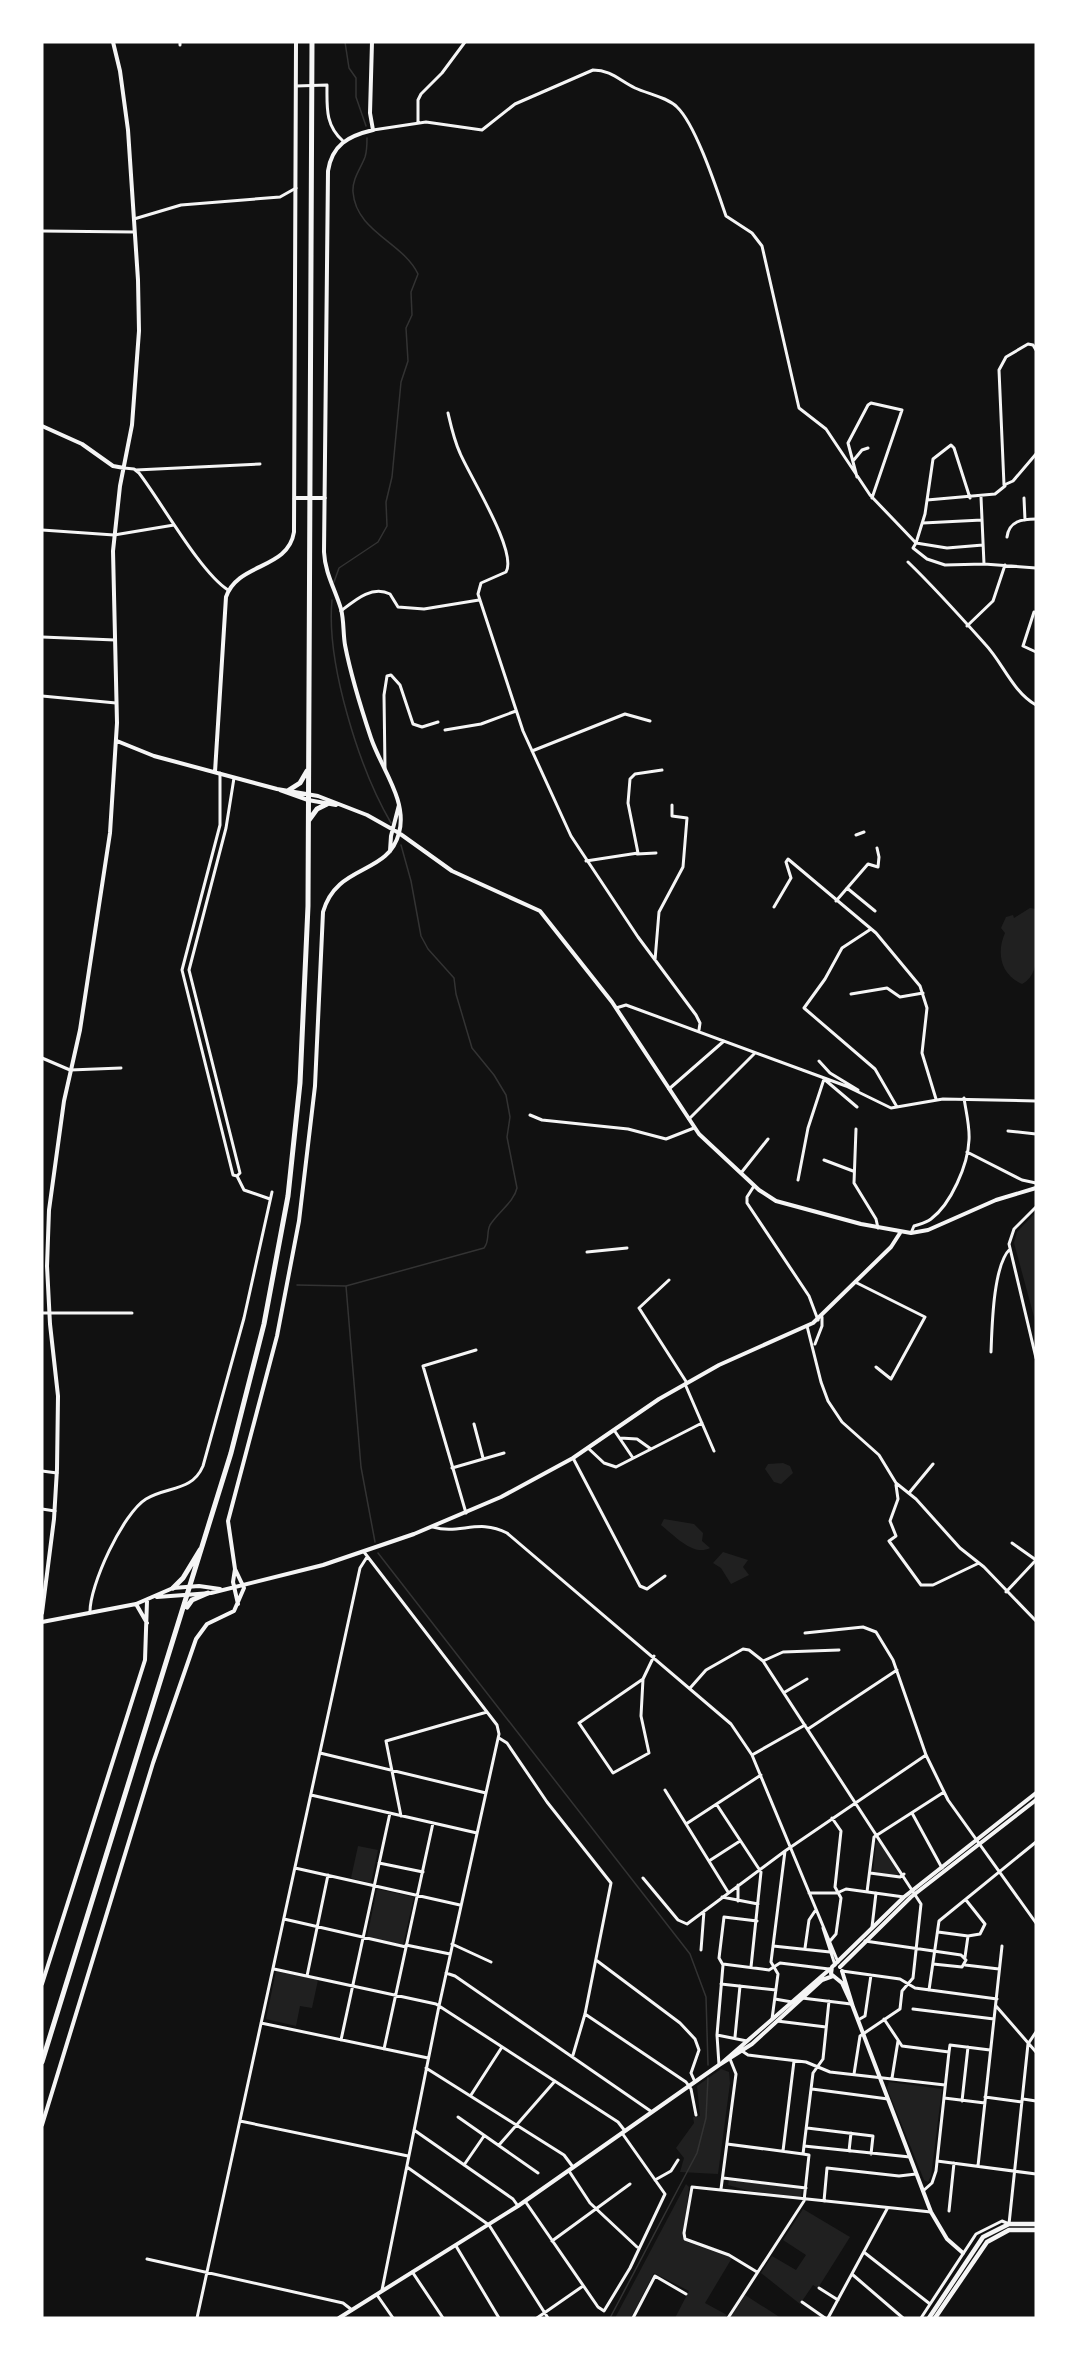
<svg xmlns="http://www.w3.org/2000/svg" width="1078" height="2360" viewBox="0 0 1078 2360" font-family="'Fira Sans',sans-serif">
	<rect width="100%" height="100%" fill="#111"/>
	<!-- green -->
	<path fill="#202020" d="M1030,908L1036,909C1036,930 1044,974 1022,984C1001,975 996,953 1005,933L1001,928L1006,917L1013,915L1014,918Z
		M1036,1212V1324L1014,1243L1017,1232Z
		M783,1463L790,1466L793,1473L781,1484L774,1482L765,1469L768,1464Z
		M664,1519L694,1524L703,1533L702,1541L710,1548C693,1557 674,1535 661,1525Z
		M723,1552L748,1560L743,1567L749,1575L731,1584L721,1568L713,1563Z
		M879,1841L899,1872L897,1875L873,1872L876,1843Z
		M358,1846L378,1850L371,1883L351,1878Z
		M377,1889L414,1897L403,1945L367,1937Z
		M276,1971L318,1980L312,2008L300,2006L296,2026L266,2019Z
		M721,2069L729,2072L730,2083L718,2174L680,2172L684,2158L676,2148L694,2123L693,2117L700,2116L697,2086Z
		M889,2082L942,2089L931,2176L928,2182L924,2180L887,2088Z
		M729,2180L802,2189L801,2197L750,2191L728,2185Z
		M686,2184L689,2187L683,2240L732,2258L705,2303L727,2315L725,2318H675L689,2291L654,2273L631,2318H615Z
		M803,2209L850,2237L818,2288L813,2285L800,2304L761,2273L772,2256L796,2270L806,2255L783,2240Z
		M745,2295L781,2318H730Z"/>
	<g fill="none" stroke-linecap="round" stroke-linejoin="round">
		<!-- stream -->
		<path stroke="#333" stroke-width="1.5" d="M345,42L349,68L356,78V97L366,126
			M334,582L339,568L378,542L387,526L386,502L392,477L401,382L408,361L406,328L412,315L411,292L418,274C403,242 356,232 353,192C352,179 361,168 365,157C367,151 367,144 367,138
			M332,600C326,663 359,768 391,823
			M297,1285L346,1286
			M375,1542L361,1467L346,1286L484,1248C490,1241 486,1233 490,1225C498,1212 514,1202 517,1188L507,1137L510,1117L506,1095L494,1075L472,1048L456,994L454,978L428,949L421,936L411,881L401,845
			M378,1553L690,1954L706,1997L708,2065
			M610,2318L697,2153L706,2118L708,2078"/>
		<!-- minor -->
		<path stroke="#f5f5f5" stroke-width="3" d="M180,42V45
			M296,86L327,85C327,107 325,125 343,141
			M418,122V100L421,94L442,73L465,42
			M373,130L426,122L482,130L515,104L593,70C611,70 620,81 635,88C648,94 667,97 677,107C696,125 717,190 726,216L752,233L762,246L799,408L826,429L870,495L916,543L913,548L927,559L945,565L984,564L1036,568
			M134,219L181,205L280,197L296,188
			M42,231L134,232
			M1036,350L1033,345L1028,344L1006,357L999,370L1004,485L1013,481L1036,454
			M448,413C451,426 454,440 460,453C469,475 518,552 506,572L481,583L478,594L523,731L571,836L638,937L696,1015L700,1023L699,1030
			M853,461L862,450L868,448
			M124,468L134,469L139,473C162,503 200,572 228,590
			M136,470L260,464
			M857,477L848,443L868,405L871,403L902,410L872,498
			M981,497L984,564
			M970,498L954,448L951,445L933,459L925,514L916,543L947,548L983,545
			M1024,498L1025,520
			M927,500L995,494L1005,486
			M923,523L982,520
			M42,530L114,535L174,525
			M1007,537C1009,521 1022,519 1036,519
			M908,562C935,588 960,616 985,644C1003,663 1012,691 1036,705
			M341,611C355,600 372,585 390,594L398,607L424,609L479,600
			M1034,612L1023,646L1036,652
			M967,626L993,601L1005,565
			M42,637L115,640
			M42,696L116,703
			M445,730L481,724L516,711
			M532,751L625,714L650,721
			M385,768L384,695L387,676L391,675L400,685L413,724L422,727L438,722
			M220,773V825L182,970L233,1175L237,1176L244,1190L270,1199
			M234,778L226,828L189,970L240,1173L237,1176
			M856,835L864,832
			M637,854L656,853
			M586,861L638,853L628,803L630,779L635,774L662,770
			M847,888L875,911
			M836,901L868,864L878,867L879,857L877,848
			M774,907L791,878L786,862L788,859L876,933L920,986L927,1008L922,1053L936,1099
			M871,929L842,948L825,979L804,1008L875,1069L897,1107
			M655,960L659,912L683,867L687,818L672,816V805
			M851,994L887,988L900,997L923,993
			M616,1008L626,1005L846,1086L891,1108L943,1099L1036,1101
			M42,1058L70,1070L121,1068
			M819,1061L830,1073L858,1090
			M669,1089L724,1041
			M530,1115L542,1120L628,1129L666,1139L694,1128
			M689,1119L754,1054
			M856,1129L854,1183L876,1219L878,1228
			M1008,1131L1036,1134
			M967,1152L1022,1180L1036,1183
			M824,1160L853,1171
			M741,1173L768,1139
			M798,1180L808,1128L824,1079L857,1107
			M754,1186L747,1197V1203L809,1296L818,1320
			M1036,1207L1014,1229L1009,1244L1036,1358
			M911,1233L914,1226C920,1224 926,1223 931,1219C951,1204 968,1165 969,1140C970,1127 966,1112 964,1098
			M587,1252L627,1248
			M669,1280L639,1308L687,1383
			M855,1282L925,1317L891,1379L876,1367
			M42,1313H132
			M807,1326L821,1382L828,1401L842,1422L879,1455L896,1483L916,1499L960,1548L984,1567L1036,1621
			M815,1344L822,1326V1317
			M991,1352C992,1328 993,1265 1010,1249
			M685,1384L714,1451
			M474,1424L483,1458
			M614,1430L633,1458
			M620,1438L637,1439L651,1449
			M588,1448L604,1463L616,1467L702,1423
			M573,1458L640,1586L647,1589L665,1576
			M452,1468L504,1453
			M42,1471L57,1473
			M896,1485L898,1499L890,1521L896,1536L889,1541L921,1585H933L979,1563
			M909,1493L933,1464
			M42,1509L55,1511
			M466,1513L423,1366L476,1350
			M433,1527C459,1535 479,1518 507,1533L731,1724L752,1755L838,1962
			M364,1552L497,1725L499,1734L439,2006L382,2290
			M1006,1592L1036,1560L1012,1543
			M90,1613C89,1586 123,1513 146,1499C167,1486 192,1492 203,1466L244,1318L272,1192
			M805,1633L863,1627L876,1632L893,1660L926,1755L948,1800L1036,1923
			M763,1661L783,1652L839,1650
			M643,1679L641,1716L649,1753L613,1773L579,1723L643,1679L654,1656
			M691,1687L706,1670L743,1649L749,1650L763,1661L921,1904L913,1978L902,1991L900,2009L860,2036L854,2074
			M785,1692L807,1679
			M808,1729L897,1670
			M499,1738L507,1743L547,1802L611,1883L585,2014L573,2055
			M320,1753L486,1793
			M752,1755L805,1725
			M665,1790L728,1892
			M311,1795L477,1833
			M717,1805L761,1872L751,1967
			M912,1813L942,1868
			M401,1816L386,1741L487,1712
			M686,1824L761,1775
			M709,1861L740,1841
			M379,1863L423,1872
			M295,1868L460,1905
			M870,1873L900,1877L904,1874
			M643,1878L678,1920L687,1924L785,1851L926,1755
			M867,1892L874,1837L944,1792
			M809,1893H837L846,1889L904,1897
			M722,1897L758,1904
			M738,1901V1885
			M284,1919L406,1947
			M872,1927L876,1893
			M823,1928L835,1965
			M938,1932L968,1936L980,1934L985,1924L966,1900
			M830,1941L836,1934L841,1898L835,1887L841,1831L832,1818
			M865,1941L961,1955L966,1960L962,1967L933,1964
			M452,1944L491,1962
			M406,1945L450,1954
			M773,1946L830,1952
			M805,1948L809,1920L815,1911
			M701,1950L704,1911
			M965,1957L968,1936
			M596,1960L680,2023L695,2039L699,2050L691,2073L695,2082
			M723,1964L769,1970L780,1963L829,1969
			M965,1965L999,1969
			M274,1969L436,2004L618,2122L625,2131
			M842,1971L900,1979L915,1988L997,1999
			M446,1973L455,1976L652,2112
			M307,1976L328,1875
			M721,1984L776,1990
			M929,1990L939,1921L1036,1842
			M802,1998L851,2004
			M775,1999L792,2002
			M996,2006L1036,2052
			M913,2009L994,2019
			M585,2014L686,2082L691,2089L696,2115
			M772,2019L778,1974L771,1962L785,1851
			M884,2019L902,2046L949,2052L950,2045L990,2050
			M858,2020L865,2016L871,1975
			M777,2021L826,2027
			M261,2023L428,2058
			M717,2035L747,2041
			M735,2037L740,1986
			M341,2040L390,1813
			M384,2049L433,1823
			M742,2051L748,2055L806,2062L830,2072L945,2085
			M719,2065L717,2035L723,1965L719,1958L724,1917L757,1921
			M426,2068L564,2155L573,2167
			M892,2078L898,2041
			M812,2089L888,2099
			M471,2095L502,2047
			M985,2097L1022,2102
			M944,2098L985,2103
			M1023,2099L1036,2101
			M962,2101L968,2047
			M458,2117L538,2173
			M240,2121L408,2156
			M807,2128L873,2136L871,2154
			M414,2130L513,2199L518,2206
			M727,2144L803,2154
			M499,2145L555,2081
			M804,2146L910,2157
			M783,2151L794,2061
			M849,2151L851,2133
			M937,2161L1036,2174
			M464,2165L484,2136
			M978,2166L1002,1946
			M407,2167L489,2225L548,2318
			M569,2171L590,2203L637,2247
			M723,2178L806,2188
			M655,2180L671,2171L678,2160
			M721,2189L736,2074L730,2059
			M923,2191L932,2183L936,2171L949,2052
			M525,2201L598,2307L604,2311L630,2268L665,2194L622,2133
			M824,2201L827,2168L899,2176L916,2174
			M949,2211L954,2163
			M552,2241L630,2184
			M456,2246L499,2318
			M865,2253L930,2304
			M147,2259L343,2303L352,2310
			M757,2272L729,2255L685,2239L684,2233L692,2187L931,2212
			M413,2273L443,2318
			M853,2275L903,2318
			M819,2288L838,2300
			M377,2295L393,2318
			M802,2302L825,2318
			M197,2318L360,1568L367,1557
			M537,2318L583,2286
			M633,2318L655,2276L686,2294
			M728,2318L804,2201L809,2155L803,2154L813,2073L823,2059L829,2001
			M828,2318L887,2209
			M921,2318L976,2234L1002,2221L1009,2224L1028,2044L1036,2032"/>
		<!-- tertiary -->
		<path stroke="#f5f5f5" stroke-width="4" d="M42,426L82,444L113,466L124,468
			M294,498H325
			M117,741L154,756L277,789L318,796L367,815L399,833L452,871L540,911L612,1002L699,1134L759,1190L776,1201L861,1224L911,1233L928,1230L996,1200L1036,1188
			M215,772L226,597C238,562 288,570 294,532L296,42
			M280,790L308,800L336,805
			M390,851L391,836L399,805
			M235,1569L233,1582L238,1604
			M157,1597L211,1593L323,1565L414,1534L501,1497L573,1458L659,1399L719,1365L813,1323L891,1247L900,1233
			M136,1604L147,1623
			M42,1613L54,1519L57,1469L58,1396L50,1324L47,1266L49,1210L64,1101L80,1030L110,833L117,723L113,551L120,486L132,425L139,331L138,280L128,130L120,71L113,42
			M42,1622L136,1604L173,1588L199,1586L220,1589
			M840,1967L911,1897L1036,1800
			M842,1971L853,2007L931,2212L947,2239L963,2253
			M42,1984L145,1660L147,1601
			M853,2007L842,1983L831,1974L832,1967L904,1897L1036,1793
			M723,2062L830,1969
			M42,2125L153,1763L196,1639L207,1624L234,1611L244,1588L235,1569L228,1521L277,1336L299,1221L315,1086L323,912C337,863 388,876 399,833C408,801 381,768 371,738C361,708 351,676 345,645C343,633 344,620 341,609C335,589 325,573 324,552L328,171C332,145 348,136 373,130L370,113L372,42
			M339,2318L518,2206L719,2065L752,2044L822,1980L833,1976"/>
		<!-- secondary -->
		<path stroke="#f5f5f5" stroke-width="4.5" d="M929,2318L983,2237L1009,2224H1036
			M935,2318L987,2242L1009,2230H1036"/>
		<!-- trunk -->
		<path stroke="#f5f5f5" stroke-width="5" d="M289,790L300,783L307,771
			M309,820L317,809L327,804
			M173,1588L183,1578L200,1550
			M187,1607L192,1600L208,1593
			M42,2062L231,1453L264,1324L288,1196L300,1083L308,906L312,42"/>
	</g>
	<!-- border -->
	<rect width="1078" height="2360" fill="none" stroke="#ffffff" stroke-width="87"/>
</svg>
